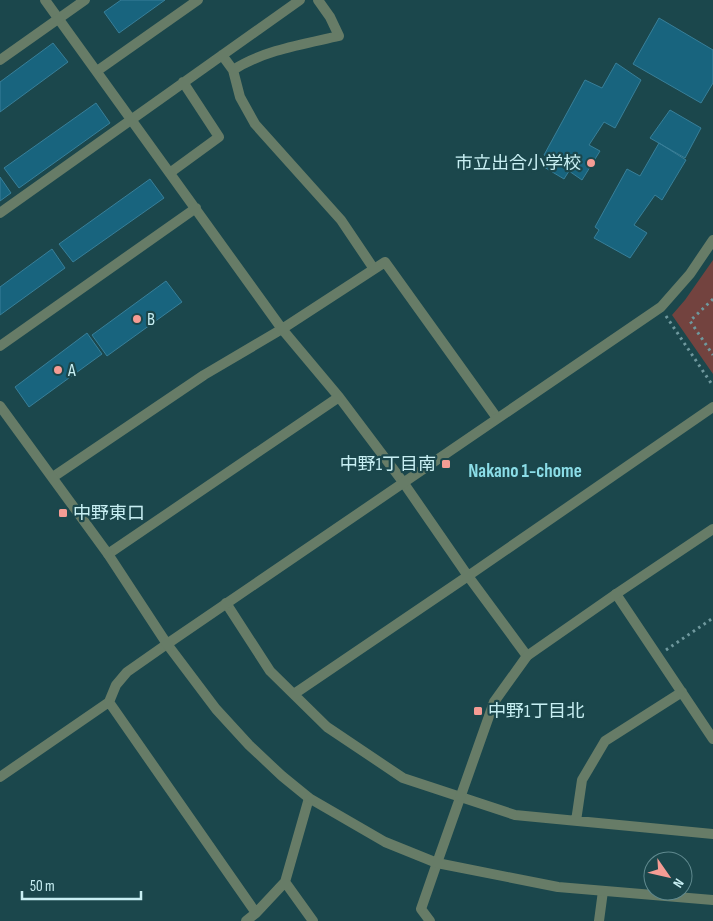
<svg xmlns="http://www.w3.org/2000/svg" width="713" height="921" viewBox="0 0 713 921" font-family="'Sofia Sans Condensed','Noto Sans JP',sans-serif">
	<rect width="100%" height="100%" fill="#1b474c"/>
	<!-- green -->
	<path fill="#73433f" d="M713,260V374L672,315L685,300Z"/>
	<!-- building -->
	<path fill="#18647e" stroke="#387f99" d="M121,0H165L119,33L104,12Z
		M659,18L713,50V83L701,103L633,64Z
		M53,43L68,62L0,112V82Z
		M616,63L641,80L615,128L604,122L589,145L600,151L582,180L569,171L564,179L544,167L549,159L544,155L585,80L602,88Z
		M96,103L110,123L19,188L4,168Z
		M670,110L701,128L685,158L650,138Z
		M659,143L686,160L662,200L655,195L634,225L647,233L630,258L594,238L599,230L595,227L627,169L640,176Z
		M0,177L11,193L0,201Z
		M150,179L164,198L73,262L59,244Z
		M52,249L65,268L0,315V287Z
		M166,281L182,302L107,356L92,335Z
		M87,333L102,354L29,407L15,387Z"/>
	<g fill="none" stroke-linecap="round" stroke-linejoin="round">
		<!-- path -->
		<path stroke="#6f989d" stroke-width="3" stroke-dasharray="2.5 4" stroke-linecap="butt" d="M713,299L690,321L713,355
			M666,316L713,386
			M666,650L713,618"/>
		<!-- minor -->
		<path stroke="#677c67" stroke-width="10" d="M45,0L282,329L339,397L403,482L468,576L713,407
			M222,55L233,70L240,97L255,124L341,220L374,269
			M233,70C264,50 304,44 339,36L330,17L318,0
			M97,71L198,0
			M171,172L219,137L183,82
			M0,213L300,0
			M0,346L196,208
			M53,477L204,375L282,329L385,262L497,418
			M108,554L339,397
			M616,594L713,739
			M226,603L270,671L327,727L403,778L515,815L713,834
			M294,694L468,576L527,656
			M109,702L256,913
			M0,777L109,702L116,685L127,672L167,644
			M576,821L582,780L605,741L682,692
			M285,882L313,921
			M246,921L256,913L285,882L309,798
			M430,921L421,909L437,863
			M599,921L603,891"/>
		<!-- tertiary -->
		<path stroke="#677c67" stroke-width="10" d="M0,60L85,0
			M0,406L108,554L167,644L216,709L249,745L282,776L309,798L385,842L437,863L558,887L713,900
			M167,644L661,307L690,274L713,240
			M437,863L494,702L527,656L616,594L713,529"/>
	</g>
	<!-- markers -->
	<g fill="#f59c94" stroke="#1b474c" stroke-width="2">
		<circle cx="591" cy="163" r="5"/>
		<circle cx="137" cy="319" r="5"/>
		<circle cx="58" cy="370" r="5"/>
		<rect x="441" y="459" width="10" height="10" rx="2.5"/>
		<rect x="58" y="508" width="10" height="10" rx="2.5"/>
		<rect x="473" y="706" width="10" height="10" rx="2.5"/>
	</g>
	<g text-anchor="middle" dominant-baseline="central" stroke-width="4.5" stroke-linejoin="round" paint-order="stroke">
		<!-- poi labels -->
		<g font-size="18" fill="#c8eff3" stroke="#1b474c" text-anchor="start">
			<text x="581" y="163" text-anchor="end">市立出合小学校</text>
			<text x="147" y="319">B</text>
			<text x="68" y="370">A</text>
			<text x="436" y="464" text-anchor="end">中野1丁目南</text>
			<text x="73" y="513">中野東口</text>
			<text x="488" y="711">中野1丁目北</text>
		</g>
		<!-- neighbourhood labels -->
		<g font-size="19" font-weight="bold" fill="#8bdde7" stroke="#1b474c">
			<text x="525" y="471">Nakano 1-chome</text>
		</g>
	</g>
	<!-- north arrow -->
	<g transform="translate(668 876) rotate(124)"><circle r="24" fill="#1b474c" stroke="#608a8f"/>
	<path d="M0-4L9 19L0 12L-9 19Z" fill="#f59c94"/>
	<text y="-8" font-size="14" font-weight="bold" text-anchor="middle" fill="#c8eff3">N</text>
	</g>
	<!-- scale -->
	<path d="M22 891v8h119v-8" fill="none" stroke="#c8eff3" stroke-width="2.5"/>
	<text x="30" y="891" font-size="15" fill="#c8eff3" stroke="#1b474c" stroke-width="4" paint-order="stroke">50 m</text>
</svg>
